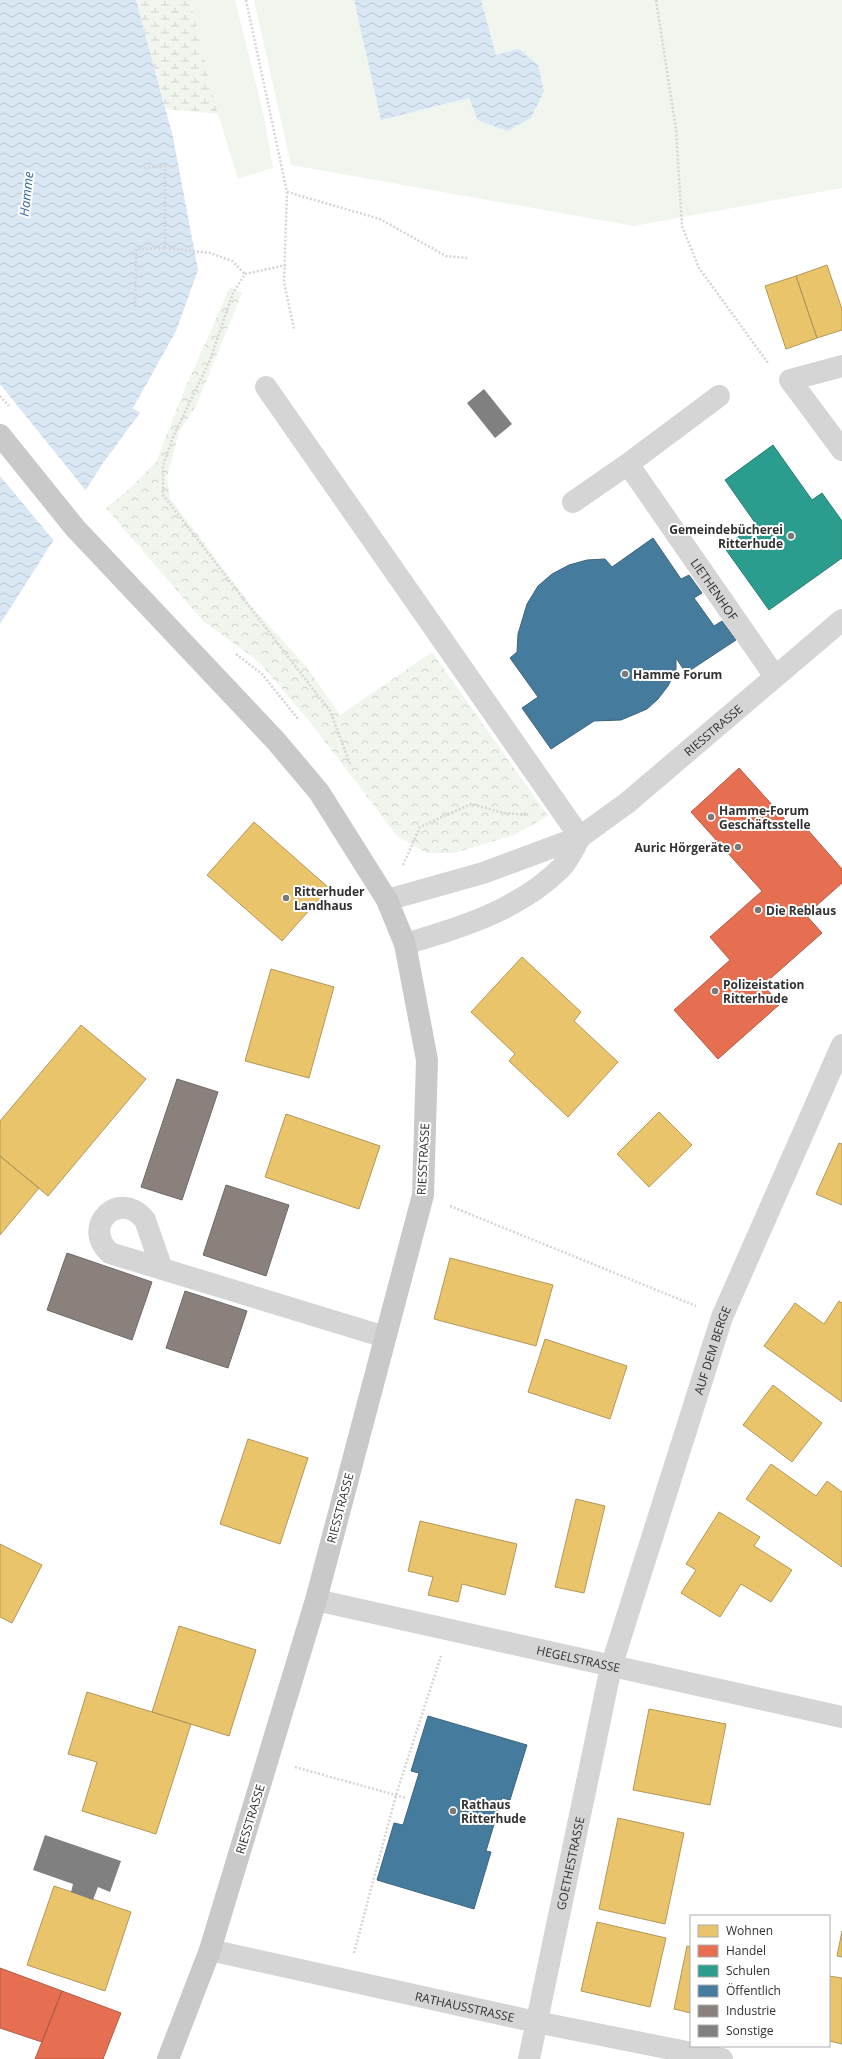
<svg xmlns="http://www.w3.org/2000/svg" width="842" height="2059" viewBox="0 0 842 2059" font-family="'Open Sans',sans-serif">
	<defs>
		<pattern id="wetland-marsh" width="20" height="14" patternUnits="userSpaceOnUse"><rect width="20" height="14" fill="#f0f6ed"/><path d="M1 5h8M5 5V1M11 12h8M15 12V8" fill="none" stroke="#ced3cc"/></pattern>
		<pattern id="park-crowns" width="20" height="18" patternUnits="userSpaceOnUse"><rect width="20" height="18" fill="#f0f6ed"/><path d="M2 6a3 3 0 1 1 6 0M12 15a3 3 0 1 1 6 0" fill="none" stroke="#ced3cc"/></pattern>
		<pattern id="water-waves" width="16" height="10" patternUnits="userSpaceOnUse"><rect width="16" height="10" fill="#d9e6f4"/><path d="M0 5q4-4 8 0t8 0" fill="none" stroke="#bbc6d2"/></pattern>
	</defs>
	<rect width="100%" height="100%" fill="#fff"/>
	<!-- grass -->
	<path fill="#f0f6ed" d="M190,0H235L264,117L273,168L238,179L218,114Z
		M254,0H354L381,120L469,98L531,118L544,91L538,65L496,55L481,0H842V188L634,226L291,165Z"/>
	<!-- wetland -->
	<path fill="url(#wetland-marsh)" d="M136,0H190L218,114L166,109Z"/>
	<!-- park -->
	<path fill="url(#park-crowns)" d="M230,287L242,293L196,406L179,432L167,477L170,498L253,608L306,666L340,715L432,652L548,816L514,835L454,853H427L398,837L310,722L258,661L203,621L106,508L127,491L156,462L183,393Z"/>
	<!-- water -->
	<path fill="url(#water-waves)" d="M0,0H136L173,137L198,270L176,331L133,408L140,413L103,463L0,624Z
		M354,0H481L496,55L519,49L538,65L544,91L531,118L507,131L478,120L469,98L381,120Z"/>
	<!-- pier -->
	<path fill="#fff" d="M0,384L87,492L55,542L0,476Z"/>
	<!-- homes -->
	<path fill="#e9c46a" stroke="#b29859" d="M827,265L842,309V330L817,338L796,276Z
		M796,276L817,338L786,349L765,286Z
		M254,822L329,888L282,941L207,875Z
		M522,957L581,1012L574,1021L618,1062L568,1117L509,1061L515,1054L471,1012Z
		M271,969L334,987L309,1078L245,1061Z
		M81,1025L146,1079L48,1196L0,1156V1121Z
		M659,1112L692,1145L649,1187L617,1154Z
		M286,1114L380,1146L359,1209L265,1177Z
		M839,1143L842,1144V1205L816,1194Z
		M0,1156L39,1188L0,1235Z
		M450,1258L553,1285L536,1346L434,1319Z
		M839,1301L842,1303V1402L764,1346L795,1303L824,1324Z
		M545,1339L627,1366L610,1419L528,1392Z
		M773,1385L822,1423L792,1462L743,1425Z
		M248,1439L308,1458L280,1544L220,1524Z
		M771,1464L816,1496L827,1481L842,1492V1567L746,1499Z
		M576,1499L605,1506L584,1593L555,1587Z
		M719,1512L760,1537L754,1546L792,1570L771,1602L741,1584L720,1617L681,1593L696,1570L686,1564Z
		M420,1521L517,1544L505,1595L462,1584L458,1602L428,1595L433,1577L408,1571Z
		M0,1544L42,1565L12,1623L0,1617Z
		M179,1626L256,1650L229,1736L152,1712Z
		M87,1692L191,1724L156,1834L82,1811L97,1762L68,1754Z
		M649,1709L726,1724L710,1805L633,1790Z
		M618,1818L684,1833L665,1924L599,1909Z
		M54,1886L131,1912L105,1991L27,1965Z
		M597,1922L666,1938L650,2007L581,1991Z
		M842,1931V1957L837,1956Z
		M687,1946L691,1947V2013L674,2009Z
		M829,1976L842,1978V2044L829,2041Z"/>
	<!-- shops -->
	<path fill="#e76f51" stroke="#b05c47" d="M739,768L793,828L800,821L842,869V883L806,915L822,933L763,985L780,1004L718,1059L674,1010L730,960L710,937L762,891L691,812Z
		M0,1968L62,1991L42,2042L0,2028Z
		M62,1991L121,2013L103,2059H35Z"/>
	<!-- schools -->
	<path fill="#2a9d8f" stroke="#2c7d73" d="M773,445L812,500L822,493L842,521V558L769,610L724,547L756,524L725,480Z"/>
	<!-- public -->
	<path fill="#457b9d" stroke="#3f657d" d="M653,538L681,579L689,575L702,593L694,598L714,626L722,621L736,640L686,673L676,658V670L668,686L658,699L647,709L621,720L594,721L551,749L522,708L538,697L510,658L517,652L518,634L527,604L538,586L552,574L569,565L587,560L605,559L612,567Z
		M428,1716L527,1745L510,1800L502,1798L486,1851L491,1852L474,1909L377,1880L394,1823L403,1825L419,1773L411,1771Z"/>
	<!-- industry -->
	<path fill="#8a817c" stroke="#6f6966" d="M177,1079L218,1092L182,1200L141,1187Z
		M226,1185L289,1205L266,1276L203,1255Z
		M67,1253L152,1282L132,1340L47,1310Z
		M185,1291L247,1311L228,1368L166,1348Z"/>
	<!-- building -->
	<path fill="#808080" d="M484,389L512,424L495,438L467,403Z
		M45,1835L121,1861L110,1892L98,1887L93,1900L71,1892L73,1884L33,1870Z"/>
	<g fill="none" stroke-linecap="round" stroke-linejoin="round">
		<!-- path -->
		<path stroke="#d5d5d5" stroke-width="2.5" stroke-dasharray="2 2" stroke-linecap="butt" d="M246,0L287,192L284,282L294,329
			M656,0L676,129L682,226L699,268L768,363
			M287,192L380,219L446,256L467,258
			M165,248L210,253L232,261L245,274
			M286,265L245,274L233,293L210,360L173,437L163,465V495L330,711L351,766
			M135,307L136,249L165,248V166L144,168
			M0,396L9,406
			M236,654L262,674L298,719
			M403,865L420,827L471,804L504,813L528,815
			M450,1206L696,1306
			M295,1767L406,1798
			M354,1953L396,1795L441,1656"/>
		<!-- minor -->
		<g stroke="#d5d5d5" stroke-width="22">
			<path d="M842,366L790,380L842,450"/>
			<path d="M266,387L580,837"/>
			<path d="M628,464L719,396"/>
			<path id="s1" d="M573,502L628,464L774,675"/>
			<path id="s2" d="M387,900L483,873L580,837L627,803L842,620"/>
			<path d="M405,944C460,928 519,910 561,868C569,860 575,846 580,837"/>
			<path d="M162,1269L145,1220C120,1188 80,1226 110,1253L385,1337"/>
			<path id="s3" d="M316,1600L842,1717"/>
			<path id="s4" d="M210,1950L536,2022L722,2059"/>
			<path id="s5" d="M529,2059L611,1667L722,1317L842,1045"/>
		</g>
		<!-- major -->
		<path stroke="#c9c9c9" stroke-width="22" d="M0,435L75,528L276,741L319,792L387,900L405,944L427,1060L423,1195L316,1600L210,1950L168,2059"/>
	</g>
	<!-- markers -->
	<g fill="#797979" stroke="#fff" stroke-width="1.5">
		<circle cx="791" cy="536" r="4"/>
		<circle cx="625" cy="674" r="4"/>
		<circle cx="711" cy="817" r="4"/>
		<circle cx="738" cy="847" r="4"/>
		<circle cx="286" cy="898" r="4"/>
		<circle cx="758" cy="910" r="4"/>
		<circle cx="715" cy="991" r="4"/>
		<circle cx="453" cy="1811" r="4"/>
	</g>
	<g text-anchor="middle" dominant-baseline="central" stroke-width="4" stroke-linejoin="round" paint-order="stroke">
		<!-- poi labels -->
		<g font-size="12" font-weight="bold" fill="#313131" stroke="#fff" text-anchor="start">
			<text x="783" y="529" text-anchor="end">Gemeindebücherei<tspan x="783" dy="14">Ritterhude</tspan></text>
			<text x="633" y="674">Hamme Forum</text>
			<text x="719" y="810">Hamme-Forum<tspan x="719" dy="14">Geschäftsstelle</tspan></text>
			<text x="730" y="847" text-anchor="end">Auric Hörgeräte</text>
			<text x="294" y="891">Ritterhuder<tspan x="294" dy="14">Landhaus</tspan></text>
			<text x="766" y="910">Die Reblaus</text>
			<text x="723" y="984">Polizeistation<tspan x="723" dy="14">Ritterhude</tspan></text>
			<text x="461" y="1804">Rathaus<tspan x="461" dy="14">Ritterhude</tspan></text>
		</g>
		<!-- street labels -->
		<g font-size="12" fill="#313131" stroke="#fff">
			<text stroke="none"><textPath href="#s1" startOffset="219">LIETHENHOF</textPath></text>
			<text stroke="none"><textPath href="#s2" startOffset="374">RIESSTRASSE</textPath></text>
			<text transform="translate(423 1159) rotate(-87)">RIESSTRASSE</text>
			<text stroke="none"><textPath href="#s5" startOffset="733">AUF DEM BERGE</textPath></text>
			<text transform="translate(340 1508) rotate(-75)">RIESSTRASSE</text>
			<text stroke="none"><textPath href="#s3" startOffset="269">HEGELSTRASSE</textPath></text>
			<text transform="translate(250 1819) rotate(-73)">RIESSTRASSE</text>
			<text stroke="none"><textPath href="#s5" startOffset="200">GOETHESTRASSE</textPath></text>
			<text stroke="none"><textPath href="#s4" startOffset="261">RATHAUSSTRASSE</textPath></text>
		</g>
		<!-- water labels -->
		<g font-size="13" font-style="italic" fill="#36679b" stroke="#fff">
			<text transform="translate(26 194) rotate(-84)">Hamme</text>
		</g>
	</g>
	<!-- legend -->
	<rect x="690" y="1915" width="140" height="132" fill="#ffffff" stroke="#adadad"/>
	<rect x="698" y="1925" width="20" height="12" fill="#e9c46a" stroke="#adadad"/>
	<text x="726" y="1935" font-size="12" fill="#313131">Wohnen</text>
	<rect x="698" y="1945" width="20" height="12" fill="#e76f51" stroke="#adadad"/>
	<text x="726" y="1955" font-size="12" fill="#313131">Handel</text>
	<rect x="698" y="1965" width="20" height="12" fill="#2a9d8f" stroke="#adadad"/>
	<text x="726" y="1975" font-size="12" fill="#313131">Schulen</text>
	<rect x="698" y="1985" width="20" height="12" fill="#457b9d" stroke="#adadad"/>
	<text x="726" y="1995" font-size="12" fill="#313131">Öffentlich</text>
	<rect x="698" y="2005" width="20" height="12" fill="#8a817c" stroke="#adadad"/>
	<text x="726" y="2015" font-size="12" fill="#313131">Industrie</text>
	<rect x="698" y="2025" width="20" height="12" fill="#808080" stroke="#adadad"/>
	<text x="726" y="2035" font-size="12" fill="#313131">Sonstige</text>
</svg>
